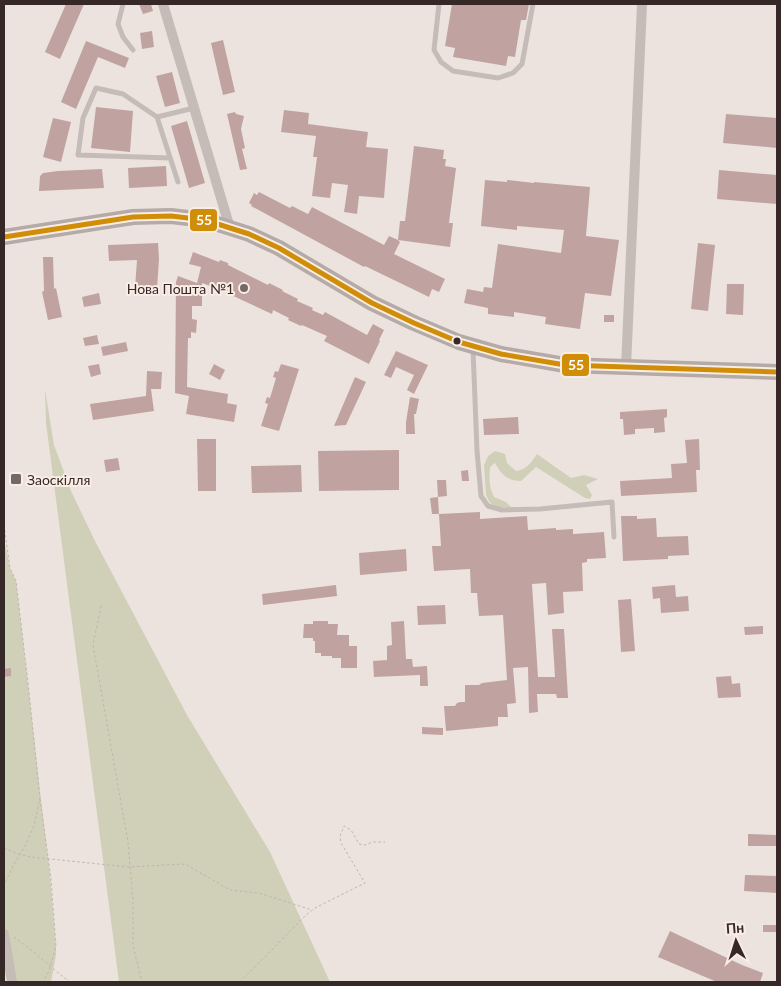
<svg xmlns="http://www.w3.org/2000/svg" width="781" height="986" viewBox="0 0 781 986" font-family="Lato,sans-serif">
	<rect width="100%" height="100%" fill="#ece3df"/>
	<!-- green -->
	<path fill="#d0d0b8" d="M45,389L54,445L71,491L95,541L187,715L270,852L330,982H119L46,423Z
		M495,451L505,454L507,463L516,471C526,470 531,463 537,454L571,478L584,475L598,479L586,485L592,495L590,499L585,498L536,467L521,481C507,481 501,474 495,463L490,467C489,478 489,487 494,497L506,502L512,508L497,507L490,503L486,495L484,465L488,456Z
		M4,539L10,568L16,581L28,683L40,791L50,874L56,946V955L51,982H12L4,935Z"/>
	<!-- building -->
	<path fill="#c0a3a0" d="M66,4H84L60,59L45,52Z
		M139,4H151L153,11L143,14Z
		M452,4H529L526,20H521L515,57L508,56L506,66L453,57L455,48L445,46Z
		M152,31L154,47L142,49L140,33Z
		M223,40L235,92L223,95L211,43Z
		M86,41L129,58L125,68L98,57L76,109L61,102Z
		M172,72L180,103L165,107L156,76Z
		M96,107L133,111L130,152L91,148Z
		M284,110L309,113L308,124L368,132L366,147L388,149L384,198L359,196L357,214L344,212L348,185L332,183L330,198L312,196L317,157H313L316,136L281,132Z
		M235,112L236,114L244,116L241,129L245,148L242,149L247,169L240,170L227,114Z
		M726,114L777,118V148L723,143Z
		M53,118L71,122L61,162L43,157Z
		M187,121L205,183L189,188L171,126Z
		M414,146L444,150L443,159H446L445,166L456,168L449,223H453L450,247L398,240L400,242L394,254L445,279L439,292L432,289L429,297L365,266L364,267L251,206L252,205L249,203L254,193L257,195L259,192L290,208L292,206L308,214L312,207L384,245L389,236L398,240L400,221H405Z
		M166,166L167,186L129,188L128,168Z
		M102,169L104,188L39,191L40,176L43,173L58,171Z
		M719,170L777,175V204L717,199Z
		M485,180L507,182V180L534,183V182L590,187L586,236L619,240L611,296L585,293L580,329L545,324L546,317L514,312V317L488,314V308L464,303L467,289L483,292L484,287L492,288L498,244L561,253L564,230L517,226V230L481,226Z
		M158,243L159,259L157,289L135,288L137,260L109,261L108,245Z
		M698,243L715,245L708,311L691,309Z
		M193,252L219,262L220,260L228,263V265L268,285L269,283L283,290L282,291L298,299L297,301L313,308L312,310L323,315L325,312L367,335L373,324L384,330L379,340L380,341L369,364L324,341L327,336L302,325L301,326L288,320L289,318L273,310L272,314L216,288L202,283V306H192V319L197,320L196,333L191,332V338H188L187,387L228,394L227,403L237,405L234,422L186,414L189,396L175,393L176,282L178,276L197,283L201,267L189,264Z
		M43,257H53L54,289L56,288L62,317L48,320L42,292L44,291Z
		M727,284H744L743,315L726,314Z
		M99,293L101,304L84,307L82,297Z
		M604,315H614V322H604Z
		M97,335L99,344L85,346L83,338Z
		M126,342L128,351L103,356L101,347Z
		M396,351L428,365L414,394L407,390L414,375L396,367L391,378L384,375Z
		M99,364L101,374L91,377L88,366Z
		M214,364L225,370L220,380L209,374Z
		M281,364L299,369L279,431L261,426L268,404L265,403L267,397L270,398L276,378L273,377L275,371L278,372Z
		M147,371L162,372L161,389H151L154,411L93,420L90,404L146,396Z
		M355,377L366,382L346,425L334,426Z
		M410,397L419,399L416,414H414L415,434H406V422Z
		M667,409V417L664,418L665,432L654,433V428L635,429V434L624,435L623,419H620V412Z
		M518,417L519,434L484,435L483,419Z
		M197,439H216V491H198Z
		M699,439L700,470H696L697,492L621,496L620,481L672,478L671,464L687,463L685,440Z
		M399,450V490L319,491L318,451Z
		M118,458L120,470L106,472L104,460Z
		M301,465L302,492L252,493L251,466Z
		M468,470L469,481H462L461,471Z
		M437,480H446L447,496L438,497Z
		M438,497L439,514H432L430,498Z
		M480,512V519L527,516L528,530L556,528V530L573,529V534L604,532L606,558L587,559V562L582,563L583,591L563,592L564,613L548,615L546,583L532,584L538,677H555L552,629H564L568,698H557L556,694H537L538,712L529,713L528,667L513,668L516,703L507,704L508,717H498V726L446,731L444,706H455L457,703L460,702H465V685H479L482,683L507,680L503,615L479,616L477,593H471L470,569L434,571L432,546H441L439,514Z
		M621,516H637V519L656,518L657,537L688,536L689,555L668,556V559L623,561Z
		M406,549L407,571L360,575L359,553Z
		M336,585L337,596L263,605L262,594Z
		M675,585L676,597L688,596L689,611L661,613L660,598L653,599L652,587Z
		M631,599L635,651L621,652L618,600Z
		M445,605L446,624L418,625L417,606Z
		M313,621H328V624H338L337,635H349V646H357V668H341V658H332V656H321V653H315V641H313V638H303L304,624H313Z
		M404,621L406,659H412L413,667L427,666L428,686H420V675L374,677L373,661L387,660V646L392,645L391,622Z
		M763,626V634L745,635L744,627Z
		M11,668V676L4,677V669Z
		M731,676L732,684L740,683L741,697L718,698L716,677Z
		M422,727L443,728V735L422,734Z
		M748,834L777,835V846H748Z
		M745,875L777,876V893L744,891Z
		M763,925H777V932H763Z
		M670,931L742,965L763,973L760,982H717L658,957Z"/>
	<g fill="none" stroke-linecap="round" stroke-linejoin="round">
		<!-- path -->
		<path stroke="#beb4b0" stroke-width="1" stroke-dasharray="2.5 2.5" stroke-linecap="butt" d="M4,525L10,568L16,581L28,683L40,798L34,826L24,848L15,862L4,885
			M101,606L93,645L128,842L133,901V946L142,982
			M40,799L51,879L56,946L49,971L43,982
			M4,848L18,854L31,857L128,867L185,864L230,890L259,893L312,910
			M14,937C34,951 51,968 70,982
			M240,982L306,915L315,908L365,883L341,843L340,836L344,826L351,830L359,844L365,845L373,842H385"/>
		<!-- service -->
		<path stroke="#c5bcb8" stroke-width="5" d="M123,4L118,24L123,37L133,50
			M439,4L434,50L441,62L453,71L498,78L513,73L522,64L533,4
			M157,117L123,94L96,88L83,118L78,155L170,158
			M178,182L157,117L194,108
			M473,349L477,451L481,496L488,506L502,510L540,509L612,502L614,537"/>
		<!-- minor -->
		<path stroke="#c5bcb8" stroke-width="10" d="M163,4L230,228
			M626,367L642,4
			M4,934L12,982"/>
		<!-- primary -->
		<path stroke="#b4aaa7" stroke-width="16" d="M4,237L133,217L171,216L205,220L249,234L279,248L372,303L414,323L459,342L501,354L565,365L777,372"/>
		<!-- bus-1 casing -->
		<g stroke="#f9ede5" stroke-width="9">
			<path id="bus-1" d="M4,237L133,217L171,216L205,220L249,234L279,248L372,303L414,323L459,342L501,354L565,365L777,372"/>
		</g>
		<!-- bus-1 -->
		<use href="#bus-1" stroke="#d08d08" stroke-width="5"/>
	</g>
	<!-- markers -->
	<g fill="#756967" stroke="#f9ede5" stroke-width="2">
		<circle cx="244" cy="288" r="5"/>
		<rect x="10" y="473" width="12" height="12" rx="2.5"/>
	</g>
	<circle fill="#352826" stroke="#f9ede5" stroke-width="2" cx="457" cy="341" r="4.5"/>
	<g text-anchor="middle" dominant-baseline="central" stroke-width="4" stroke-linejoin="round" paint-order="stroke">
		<!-- poi labels -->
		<g font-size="14" fill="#352826" stroke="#f9ede5" text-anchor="end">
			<text x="234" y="288">Нова Пошта №1</text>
			<text x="27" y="479" text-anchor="start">Заоскiлля</text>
		</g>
	</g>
	<g stroke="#f9ede5" stroke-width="2">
		<rect x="189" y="208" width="29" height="24" rx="5" fill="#d08d08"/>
		<rect x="561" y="353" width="29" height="24" rx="5" fill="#d08d08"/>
	</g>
	<g font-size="14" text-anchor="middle" font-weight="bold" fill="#fff">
		<text x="204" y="225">55</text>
		<text x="576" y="370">55</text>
	</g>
	<!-- border -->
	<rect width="781" height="986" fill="none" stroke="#352826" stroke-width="10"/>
	<!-- north arrow -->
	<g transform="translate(736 941) rotate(356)" stroke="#f9ede5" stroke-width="4" paint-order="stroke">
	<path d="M0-4L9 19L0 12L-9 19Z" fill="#352826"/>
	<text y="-8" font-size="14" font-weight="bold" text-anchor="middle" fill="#352826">Пн</text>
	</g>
</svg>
